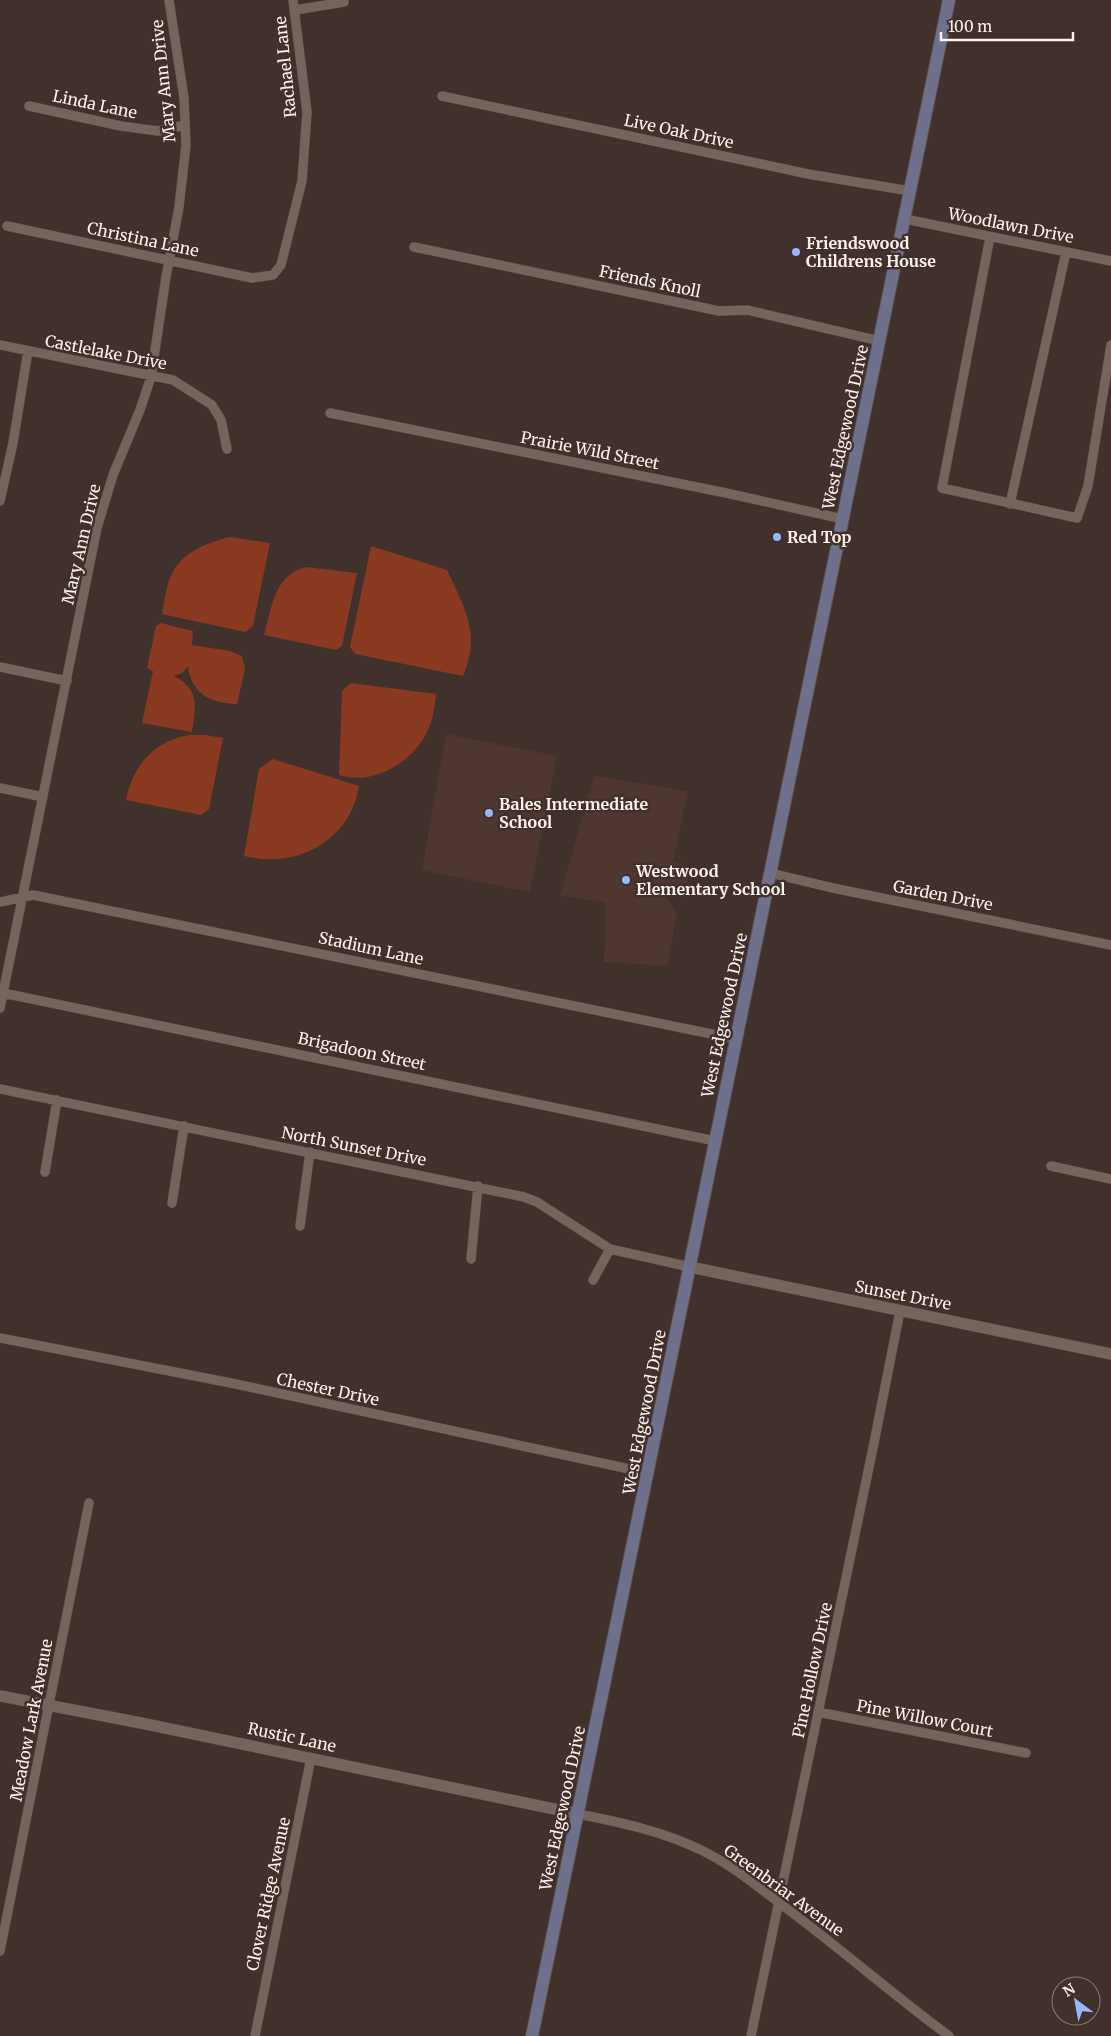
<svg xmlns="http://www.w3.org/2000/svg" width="1111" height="2036" viewBox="0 0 1111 2036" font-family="Merriweather,serif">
	<rect width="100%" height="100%" fill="#41312c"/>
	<!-- built -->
	<path fill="#4e3730" d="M446,734L557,756L530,892L422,870Z
		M594,776L688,791L673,862L690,866L685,898L663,893L677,913L667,966L604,962L606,902L560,896Z"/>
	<!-- green -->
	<path fill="#89391f" d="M230,537L270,543L253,626L245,632L162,614C164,602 166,588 171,576C180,553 208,542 230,537Z
		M371,546L447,570C465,609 481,634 463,676L355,654L350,647Z
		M306,567L357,573L342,646L336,650L264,635C272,607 274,575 306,567Z
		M161,623L193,631L192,645L230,651L242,656L245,669L237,704C211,703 191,694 188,666L182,673L174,676C200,690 196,705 192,732L142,723L153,671L147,668L156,626Z
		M351,683L436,694C435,707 433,721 427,732C412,763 373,786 339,775L342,691Z
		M189,735H205L223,738L209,809L201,815L126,800C133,766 153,741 189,735Z
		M273,759L359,786C350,842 296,869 244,856L259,769Z"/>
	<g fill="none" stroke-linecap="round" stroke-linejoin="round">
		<!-- minor casing -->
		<g stroke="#5a4d48" stroke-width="10">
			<path id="minor" d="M295,10L344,2
				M442,96L808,174L910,191
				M29,106L121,126L158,131L185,125
				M905,219L1111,261
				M7,226L252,278L273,275L281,265L302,181L307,112L293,0
				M990,237L942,488L1077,518L1088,486L1111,345
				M414,247L719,311L747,310L880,341
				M0,345L173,380L212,405L221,420L227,449
				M330,413L726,493L843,519
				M0,501L13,443L28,351
				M1010,504L1066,252
				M0,667L67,681
				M0,788L43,797
				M770,873L833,888L1111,945
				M0,902L33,895L736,1039
				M3,993L715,1141
				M0,1008L97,528L113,475L140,410L151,377L166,277L179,207L186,145L184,98L169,0
				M0,1089L524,1197L537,1202L610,1249L690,1267
				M1051,1166L1111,1179
				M45,1172L57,1100
				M172,1203L184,1126
				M300,1226L310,1152
				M471,1259L478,1186
				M593,1280L610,1249
				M0,1338L231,1383L648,1473
				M818,1712L1026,1753
				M578,1814C619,1822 662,1831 701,1850C730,1864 756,1885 782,1905C839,1947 892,1994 949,2036
				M0,1951L89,1503
				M255,2036L311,1758
				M751,2036L874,1443L900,1311"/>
		</g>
		<!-- tertiary casing -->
		<g stroke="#5a4d48" stroke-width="12">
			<path id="tertiary" d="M690,1267L1111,1354
				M0,1696L141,1723L578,1814"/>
		</g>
		<!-- secondary casing -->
		<g stroke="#5a4d48" stroke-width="14">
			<path id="secondary" d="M532,2036L949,0"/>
		</g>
		<!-- minor -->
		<use href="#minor" stroke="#75635d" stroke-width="9"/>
		<!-- tertiary -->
		<use href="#tertiary" stroke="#75635d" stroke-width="11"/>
		<!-- secondary -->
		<use href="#secondary" stroke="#6f708b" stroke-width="12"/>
	</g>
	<!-- markers -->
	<g fill="#96b6fd" stroke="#41312c" stroke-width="2">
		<circle cx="796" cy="252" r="5"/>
		<circle cx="777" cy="537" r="5"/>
		<circle cx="489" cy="813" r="5"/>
		<circle cx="626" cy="880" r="5"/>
	</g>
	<g text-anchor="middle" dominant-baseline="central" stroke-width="5" stroke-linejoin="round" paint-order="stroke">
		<!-- street labels -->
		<g font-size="16" fill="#fcf1ee" stroke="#41312c">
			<text transform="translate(285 67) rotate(-96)">Rachael Lane</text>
			<text transform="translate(163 81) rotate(-96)">Mary Ann Drive</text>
			<text transform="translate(95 104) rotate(12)">Linda Lane</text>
			<text transform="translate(679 131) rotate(12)">Live Oak Drive</text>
			<text transform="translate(1011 225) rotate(11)">Woodlawn Drive</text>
			<text transform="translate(143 239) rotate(12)">Christina Lane</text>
			<text transform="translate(650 281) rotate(12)">Friends Knoll</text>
			<text transform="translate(106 352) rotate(11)">Castlelake Drive</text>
			<text transform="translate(845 427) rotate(-78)">West Edgewood Drive</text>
			<text transform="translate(590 450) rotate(11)">Prairie Wild Street</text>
			<text transform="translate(81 544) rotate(-77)">Mary Ann Drive</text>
			<text transform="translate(943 895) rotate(11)">Garden Drive</text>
			<text transform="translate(371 948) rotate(12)">Stadium Lane</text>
			<text transform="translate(724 1015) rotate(-78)">West Edgewood Drive</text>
			<text transform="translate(362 1051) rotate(12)">Brigadoon Street</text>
			<text transform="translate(354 1146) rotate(11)">North Sunset Drive</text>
			<text transform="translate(903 1295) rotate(11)">Sunset Drive</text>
			<text transform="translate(328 1389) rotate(12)">Chester Drive</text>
			<text transform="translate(644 1412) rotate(-79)">West Edgewood Drive</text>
			<text transform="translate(812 1670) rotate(-78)">Pine Hollow Drive</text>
			<text transform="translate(925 1718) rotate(11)">Pine Willow Court</text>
			<text transform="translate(31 1720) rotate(-79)">Meadow Lark Avenue</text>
			<text transform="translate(292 1737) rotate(12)">Rustic Lane</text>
			<text transform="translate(562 1808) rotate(-78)">West Edgewood Drive</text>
			<text transform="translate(784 1890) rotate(36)">Greenbriar Avenue</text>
			<text transform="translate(268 1894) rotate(-78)">Clover Ridge Avenue</text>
		</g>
		<!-- poi labels -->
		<g font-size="16" font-weight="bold" fill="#fcf1ee" stroke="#41312c" text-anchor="start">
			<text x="806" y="243">Friendswood<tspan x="806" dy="18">Childrens House</tspan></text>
			<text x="787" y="537">Red Top</text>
			<text x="499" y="804">Bales Intermediate<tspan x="499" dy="18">School</tspan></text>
			<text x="636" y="871">Westwood<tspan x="636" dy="18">Elementary School</tspan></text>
		</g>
	</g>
	<!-- north arrow -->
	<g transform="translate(1076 2001) rotate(328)"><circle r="24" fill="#41312c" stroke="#8c7e7a"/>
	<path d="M0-4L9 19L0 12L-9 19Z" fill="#96b6fd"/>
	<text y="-8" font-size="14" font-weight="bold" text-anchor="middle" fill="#fcf1ee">N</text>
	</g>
	<!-- scale -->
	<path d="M941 32v8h132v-8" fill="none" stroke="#fcf1ee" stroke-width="2.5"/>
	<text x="948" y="32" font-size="15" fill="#fcf1ee" stroke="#41312c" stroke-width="4" paint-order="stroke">100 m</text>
</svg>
